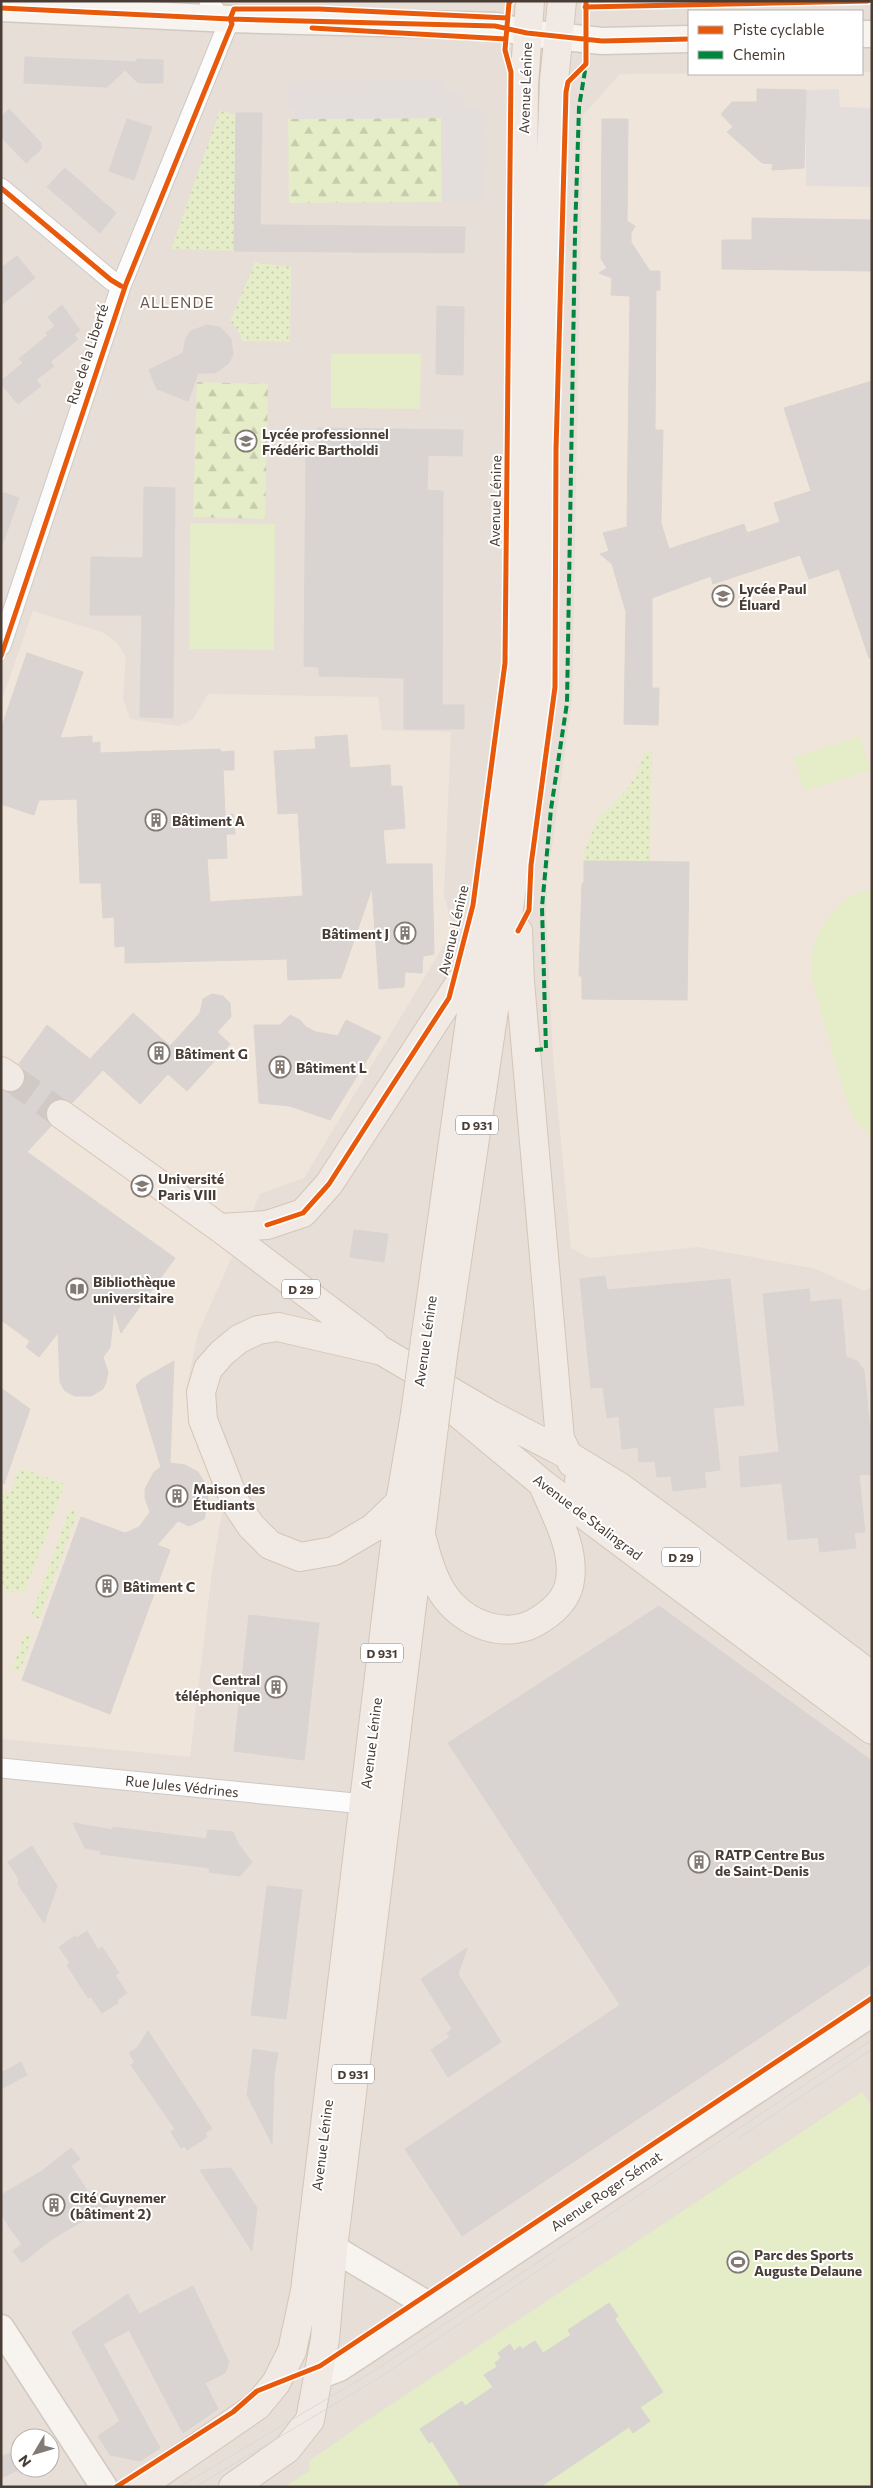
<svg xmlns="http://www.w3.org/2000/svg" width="873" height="2488" viewBox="0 0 873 2488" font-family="Commissioner,sans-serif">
	<defs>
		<pattern id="grass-dots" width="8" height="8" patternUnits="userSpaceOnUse" patternTransform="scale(1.25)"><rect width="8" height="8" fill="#e5ecc8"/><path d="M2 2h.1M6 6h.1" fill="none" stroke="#c6cbac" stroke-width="1.8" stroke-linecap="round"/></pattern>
		<pattern id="forest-firs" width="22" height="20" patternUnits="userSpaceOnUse" patternTransform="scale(1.25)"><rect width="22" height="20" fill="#e5ecc8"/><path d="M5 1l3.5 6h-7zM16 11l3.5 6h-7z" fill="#c6cbac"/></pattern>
	</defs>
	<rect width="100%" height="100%" fill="#f1edea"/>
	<!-- residential -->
	<path fill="#e6ded7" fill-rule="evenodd" d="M1,1H872V2487H1ZM689,11H862V74H689ZM20,2438H50V2468H20Z"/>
	<!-- education -->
	<path fill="#f0e5db" d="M862,72H872V1287L864,1291L816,1269L698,1247L590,1258L571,1248L553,1057L546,915L548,876L572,699L583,115L620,74Z
		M33,611L102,632L117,643L126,657L123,698L130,719L179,726L193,719L208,694L378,697L382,730L451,732L444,895L453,930L304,1178L260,1194L198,1333L186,1391L196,1440L223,1507L212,1572L190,1757L1,1739V702Z"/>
	<!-- grass -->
	<path fill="url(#grass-dots)" d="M220,110L236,115L234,251L171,249Z
		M255,262L291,267L290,342L242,341L240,334L230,321Z
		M652,749L650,861H584V851L598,819L629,787L645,754Z
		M20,1468L65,1484L25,1591L9,1592L1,1586V1499L5,1492L10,1494Z
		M70,1509L78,1512L39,1619L31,1616Z
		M25,1633L32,1636L20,1672L12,1669Z"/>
	<!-- forest -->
	<path fill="url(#forest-firs)" d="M441,118L442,202L289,203L288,119Z
		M197,382L268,384L265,519L193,517Z"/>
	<!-- green -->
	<path fill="#e5ecc8" d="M331,354H421L420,409L331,408Z
		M190,523L275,524L274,650L189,649Z
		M860,736L870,770L804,791L794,757Z
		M872,888V1139L854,1118L847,1102L811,977L812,953L816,938L826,920L848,898Z
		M862,2092L872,2106V2487H285L310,2470L309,2461L369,2419Z"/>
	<!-- parking -->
	<path fill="#e3dedb" d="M444,80L445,91H456L467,109H481L482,202H442L441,118L295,119L294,109H288V81Z
		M839,89L840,107L872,108V187L806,186V90Z"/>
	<!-- building -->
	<path fill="#d9d4d1" stroke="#d9d4d0" d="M25,57L137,62V59L163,60V83H138L125,70L107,87L24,83Z
		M757,89L806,90L804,168L772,170L773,164L762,163L727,132L733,127L721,114L732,102H757Z
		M9,109L41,143V149L26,163L1,137V117Z
		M236,113H262L260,225L465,227L464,253L234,251Z
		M127,119L152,127L134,180L109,171Z
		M602,119H628L627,221L635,226L631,233V242L650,271H660V290H656L655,430H663L661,523L669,549L744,524L747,533L780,522L774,503L811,491L784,408L872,381V658H869L839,569L809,579L800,555L713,584L711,576L652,598V688H659L658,725L624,724L626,612L612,564L600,554L609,551L603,533L627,527L630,296L611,295L612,278L599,273L607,268L601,259Z
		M65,168L116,213L100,233L47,187Z
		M752,218L872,220V271L722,269V240H752Z
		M17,256L35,278L1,305V268Z
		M62,305L80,330L74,335L78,339L50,362L54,366L36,380L41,386L18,404L1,384V381L23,363L19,359L48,335L46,333L55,326L48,317Z
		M437,306L464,307L463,375L436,374Z
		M207,325L220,327L231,339L233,355L228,364L215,373H198L188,401L157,389L149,370L183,353L186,338L191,331Z
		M318,428L463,430L462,456L428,455L427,490L443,491L442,705H464V729H404V678L319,676V667L304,666L306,449H317Z
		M144,487L175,488L173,718L140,717L142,615H90L91,557L143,558Z
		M1,492L19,498L3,543L1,542Z
		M27,653L83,672L60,738L92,736V743L100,742V753L220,749L221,752L234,751V770H223L225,815L233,814L235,834H226L227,858L207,859L210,902L303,896L298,813L278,814L274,751L316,749L315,737L347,735L350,768L390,765L391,786H402L405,828L383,830L386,864H432L434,954L423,956L422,973L405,972L404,987L379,989L372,888L341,978L288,980L287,959L125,963V946L115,947L114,917L103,918L101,883H80L77,799L39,800L34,815L1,804V729Z
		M584,861L689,862L687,1000L582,999V976H579L582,883H584Z
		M212,994L223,996L230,1003L231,1017L217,1032L230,1044L187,1091L168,1074L140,1104L103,1070L72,1103L62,1098L54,1100L49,1105L45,1113L51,1126L27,1152L175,1258L121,1333L114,1311L110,1348L103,1357L108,1372L106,1382L103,1389L91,1396H75L65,1391L60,1382L58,1333L39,1357L26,1347L30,1341L1,1320V1090L9,1093L17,1091L23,1086L26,1078L24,1070L19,1064L47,1025L90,1059L133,1013L170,1046L200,1013L203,999Z
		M290,1015L300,1020L306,1027L316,1032L338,1036L346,1020L381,1037L330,1120L290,1106L259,1103L254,1025H280Z
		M354,1230L388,1234L384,1262L350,1257Z
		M605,1276L607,1290L730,1279L744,1405L713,1408L720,1470L704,1472L706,1487L673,1491L671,1476L657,1477L655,1461L639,1462L638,1447L622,1449L619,1416L607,1418L603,1387L591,1388L580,1279Z
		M809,1289L810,1302L841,1299L846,1357L857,1361L864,1370L872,1449V1474L859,1475L865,1532L854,1533L856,1548L820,1552L818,1537L788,1540L782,1483L741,1487L739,1457L779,1452L763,1294Z
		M174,1361L170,1463L185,1465L198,1472L207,1487L208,1502L204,1519L189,1526L178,1521L157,1545L170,1550L110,1714L22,1680L81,1517L125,1533L139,1527L150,1512L145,1498V1489L154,1472L161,1467L136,1385L142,1379Z
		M1,1388L30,1409L4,1484L1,1483Z
		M659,1606L872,1761V1963L462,2236L405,2149L620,2005L448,1743Z
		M249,1615L319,1623L304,1760L234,1751Z
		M73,1823L107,1829L112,1830L113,1827L206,1839L208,1830L233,1832L239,1845L252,1862L240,1876L209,1872L210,1868L203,1867L100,1854L101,1851L85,1848Z
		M32,1846L57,1886L44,1923L18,1884L19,1879L8,1862Z
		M267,1886L302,1890L286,2019L251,2015Z
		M87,1931L98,1950L102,1947L119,1973L115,1975L127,1993L117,2000L118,2003L102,2013L91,1997L88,1998L67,1965L70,1963L59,1947L75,1936L76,1938Z
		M467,1948L458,1974L501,2042L448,2077L431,2050L450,2037L447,2033L452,2029L421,1979Z
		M148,2031L212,2129L205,2133L207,2137L187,2150L185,2146L181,2148L171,2132L175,2129L131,2065L135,2062L129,2053L137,2048Z
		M253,2049L278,2053L274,2075L272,2144L247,2095Z
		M21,2062L27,2075L1,2089V2073Z
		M71,2148L80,2159L71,2166L92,2198L101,2193L108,2206L52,2239L22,2263L13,2251L22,2244L11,2230L1,2213V2195L42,2171Z
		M231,2168L257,2208L252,2251L200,2170Z
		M193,2286L229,2362L225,2373L205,2383L218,2409L183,2433L129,2330L103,2344L160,2448L140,2461L110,2455L98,2436L120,2421L72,2332L128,2294L139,2314Z
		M609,2303L618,2316L615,2319L663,2392L640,2407L650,2421L633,2433L629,2427L540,2487H461L432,2441L429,2443L420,2429L462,2401L465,2406L493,2387L484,2375L497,2367L495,2363L501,2358L498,2353L510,2344L514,2351L520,2346L522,2349L535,2341L543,2353L571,2335L568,2330Z
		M20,2449V2469L1,2478V2457Z"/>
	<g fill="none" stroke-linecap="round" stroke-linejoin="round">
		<!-- primary-tunnel -->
		<path stroke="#cfcac6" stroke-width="28" stroke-dasharray="28 14" stroke-linecap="butt" d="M10,1077L61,1114"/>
		<!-- street casing -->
		<g stroke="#cec9c6" stroke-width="21">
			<path id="street" d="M209,1L219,17
				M1,188L111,280L121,286
				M1,646L121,286L230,19
				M1,1768L364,1804"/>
		</g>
		<!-- secondary casing -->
		<g stroke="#d2cac2" stroke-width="29">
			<path id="secondary" d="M1,8L230,19L495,26L527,33L602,41L689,39
				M862,34H872
				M333,2248L430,2306
				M1,2328L104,2487
				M318,2376L339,2368L365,2351L872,2013"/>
		</g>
		<!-- primary casing -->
		<g stroke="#d5c5b6" stroke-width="30">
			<path id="primary" d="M518,931L520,982L560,1439L572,1463
				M1,1071L10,1077
				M61,1114L220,1228L374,1344
				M220,1228L267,1225L303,1213L329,1184L476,958
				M425,1341L518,679L524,85L530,1
				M443,1355L511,895L539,686L549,215L554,81L562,1
				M448,1405L543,1484L872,1730
				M579,1480L872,1700
				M400,1502L373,1528L334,1551L300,1557L270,1545L251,1526L235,1502L203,1420L201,1392L208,1369L222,1353L239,1339L258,1330L278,1327L382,1351L491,1415L566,1454L620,1487L691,1539L872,1676
				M422,1539C427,1557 432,1576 442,1592C463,1625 508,1642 541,1619C555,1610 568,1597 570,1580C575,1548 555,1514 543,1485
				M139,2487L257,2406L276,2383L292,2351L305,2291L400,1502L415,1414
				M233,2487L287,2449L310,2420L325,2339L333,2248L434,1426"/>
		</g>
		<!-- street -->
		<use href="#street" stroke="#fdfcfc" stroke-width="19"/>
		<!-- secondary -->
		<use href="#secondary" stroke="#f7f3ee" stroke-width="26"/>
		<!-- primary -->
		<use href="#primary" stroke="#f1eae4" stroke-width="28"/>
		<!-- tram -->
		<path stroke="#d9d9d8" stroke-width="1" d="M740,2137L872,2049
			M179,2487L377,2369L872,2040
			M195,2487L382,2376L557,2258"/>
		<!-- primary-bridge casing -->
		<g stroke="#d5c5b6" stroke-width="30" stroke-linecap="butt">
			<path id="primary-bridge" d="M415,1414L425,1341
				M434,1426L443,1355"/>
		</g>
		<!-- primary-bridge -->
		<use href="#primary-bridge" stroke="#f1eae4" stroke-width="28"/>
		<!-- quiet -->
		<path stroke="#00873e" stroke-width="4" stroke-dasharray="8 4" stroke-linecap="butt" d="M535,1050L546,1049L542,907L551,809L567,703L575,235L579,107L586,65"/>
		<!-- cycleway casing -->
		<g stroke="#fff" stroke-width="8">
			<path id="cycleway" d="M585,7L868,1
				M1,8L230,19L495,26L527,33L602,41L689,39
				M312,28L506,39
				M1,188L111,280L121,286
				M1,656L126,284L232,24L230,19L234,9H319L508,18
				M518,931L529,910L531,865L555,687L556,450L566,92L568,82L586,64V1
				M267,1225L303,1213L329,1184L386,1095L449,998L473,905L505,663L511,72L505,50L509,3L511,1
				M116,2487L233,2412L257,2391L320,2366L872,1998"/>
		</g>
		<!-- cycleway -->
		<use href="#cycleway" stroke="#e8590c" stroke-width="5"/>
	</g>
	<!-- icons -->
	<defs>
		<g id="school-ring" transform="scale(1.125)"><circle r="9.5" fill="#fff" stroke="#837a74" stroke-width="1.5"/><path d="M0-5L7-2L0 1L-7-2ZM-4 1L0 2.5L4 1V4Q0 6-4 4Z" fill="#837a74"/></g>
		<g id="building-ring" transform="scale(1.125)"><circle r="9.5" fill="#fff" stroke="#837a74" stroke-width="1.5"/><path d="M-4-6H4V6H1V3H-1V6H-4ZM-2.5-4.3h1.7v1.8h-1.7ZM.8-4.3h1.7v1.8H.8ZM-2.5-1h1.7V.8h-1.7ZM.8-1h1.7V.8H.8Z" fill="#837a74"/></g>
		<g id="university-ring" transform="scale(1.125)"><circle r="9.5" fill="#fff" stroke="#837a74" stroke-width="1.5"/><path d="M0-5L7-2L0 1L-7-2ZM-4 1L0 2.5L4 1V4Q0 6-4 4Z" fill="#837a74"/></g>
		<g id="library-ring" transform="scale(1.125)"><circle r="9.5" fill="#fff" stroke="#837a74" stroke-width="1.5"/><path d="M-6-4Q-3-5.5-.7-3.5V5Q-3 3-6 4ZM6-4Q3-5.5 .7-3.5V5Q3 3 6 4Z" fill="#837a74"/></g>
		<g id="stadium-ring" transform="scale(1.125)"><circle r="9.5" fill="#fff" stroke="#837a74" stroke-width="1.5"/><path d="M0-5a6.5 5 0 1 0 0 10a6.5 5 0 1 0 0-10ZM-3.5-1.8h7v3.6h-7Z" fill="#837a74"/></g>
	</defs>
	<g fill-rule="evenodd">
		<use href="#school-ring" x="246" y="441"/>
		<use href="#school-ring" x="723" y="596"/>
		<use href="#building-ring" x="156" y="820"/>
		<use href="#building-ring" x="405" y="933"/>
		<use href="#building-ring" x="159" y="1053"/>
		<use href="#building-ring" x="280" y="1067"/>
		<use href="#university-ring" x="142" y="1186"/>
		<use href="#library-ring" x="77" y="1289"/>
		<use href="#building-ring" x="177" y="1496"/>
		<use href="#building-ring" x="107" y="1586"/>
		<use href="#building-ring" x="276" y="1687"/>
		<use href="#building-ring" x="699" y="1862"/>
		<use href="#building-ring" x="54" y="2205"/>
		<use href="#stadium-ring" x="738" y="2262"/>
	</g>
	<g text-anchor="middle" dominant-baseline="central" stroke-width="4" stroke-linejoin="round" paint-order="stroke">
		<!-- shield labels -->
		<g fill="#fff" stroke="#7f7672" stroke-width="1">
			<rect x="456" y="1115.5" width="42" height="19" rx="4"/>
			<rect x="282" y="1279.5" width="38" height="19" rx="4"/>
			<rect x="662" y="1547.5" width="38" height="19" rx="4"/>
			<rect x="361" y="1643.5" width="42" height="19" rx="4"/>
			<rect x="332" y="2064.5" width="42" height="19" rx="4"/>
		</g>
		<g font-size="12" font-weight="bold" fill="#483c35">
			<text x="477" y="1125">D 931</text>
			<text x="301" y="1289">D 29</text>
			<text x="681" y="1557">D 29</text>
			<text x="382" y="1653">D 931</text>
			<text x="353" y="2074">D 931</text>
		</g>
		<!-- street labels -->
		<g font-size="14" fill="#483c35" stroke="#fff">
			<text transform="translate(525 88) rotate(-88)">Avenue Lénine</text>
			<text transform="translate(87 354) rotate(-72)">Rue de la Liberté</text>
			<text transform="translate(495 501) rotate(-89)">Avenue Lénine</text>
			<text transform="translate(453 930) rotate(-77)">Avenue Lénine</text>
			<text transform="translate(425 1341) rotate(-82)">Avenue Lénine</text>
			<text transform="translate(588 1517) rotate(37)">Avenue de Stalingrad</text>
			<text transform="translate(371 1743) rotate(-83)">Avenue Lénine</text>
			<text transform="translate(182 1786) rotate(6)">Rue Jules Védrines</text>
			<text transform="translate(322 2145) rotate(-83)">Avenue Lénine</text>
			<text transform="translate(606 2191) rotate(-34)">Avenue Roger Sémat</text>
		</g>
		<!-- poi labels -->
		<g font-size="14" font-weight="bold" fill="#483c35" stroke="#fff" text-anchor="start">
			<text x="262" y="433">Lycée professionnel<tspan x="262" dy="16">Frédéric Bartholdi</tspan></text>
			<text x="739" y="588">Lycée Paul<tspan x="739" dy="16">Éluard</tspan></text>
			<text x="172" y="820">Bâtiment A</text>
			<text x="389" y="933" text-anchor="end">Bâtiment J</text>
			<text x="175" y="1053">Bâtiment G</text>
			<text x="296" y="1067">Bâtiment L</text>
			<text x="158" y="1178">Université<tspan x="158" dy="16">Paris VIII</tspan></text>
			<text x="93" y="1281">Bibliothèque<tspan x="93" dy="16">universitaire</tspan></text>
			<text x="193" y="1488">Maison des<tspan x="193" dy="16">Étudiants</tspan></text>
			<text x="123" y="1586">Bâtiment C</text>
			<text x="260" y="1679" text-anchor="end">Central<tspan x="260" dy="16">téléphonique</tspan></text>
			<text x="715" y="1854">RATP Centre Bus<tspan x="715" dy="16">de Saint-Denis</tspan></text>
			<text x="70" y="2197">Cité Guynemer<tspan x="70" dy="16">(bâtiment 2)</tspan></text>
			<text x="754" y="2254">Parc des Sports<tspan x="754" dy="16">Auguste Delaune</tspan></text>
		</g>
		<!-- neighbourhood labels -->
		<g font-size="15" letter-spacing="1" fill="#6b584b" stroke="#fff">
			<text x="177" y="302">ALLENDE</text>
		</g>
	</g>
	<!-- border -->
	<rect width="873" height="2488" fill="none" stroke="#483c35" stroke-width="5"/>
	<!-- legend -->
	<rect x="688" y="10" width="175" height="65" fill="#ffffff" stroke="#b6b1ae"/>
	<rect x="698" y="26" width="25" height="8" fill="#e8590c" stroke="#b6b1ae"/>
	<text x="733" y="35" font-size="15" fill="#483c35">Piste cyclable</text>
	<rect x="698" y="51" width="25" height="8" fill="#00873e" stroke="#b6b1ae"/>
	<text x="733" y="60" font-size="15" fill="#483c35">Chemin</text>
	<!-- north arrow -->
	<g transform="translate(35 2453) rotate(232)"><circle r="24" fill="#ffffff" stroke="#b6b1ae"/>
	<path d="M0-4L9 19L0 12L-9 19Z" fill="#837a74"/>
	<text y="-8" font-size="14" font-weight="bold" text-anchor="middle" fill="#483c35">N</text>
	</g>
</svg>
